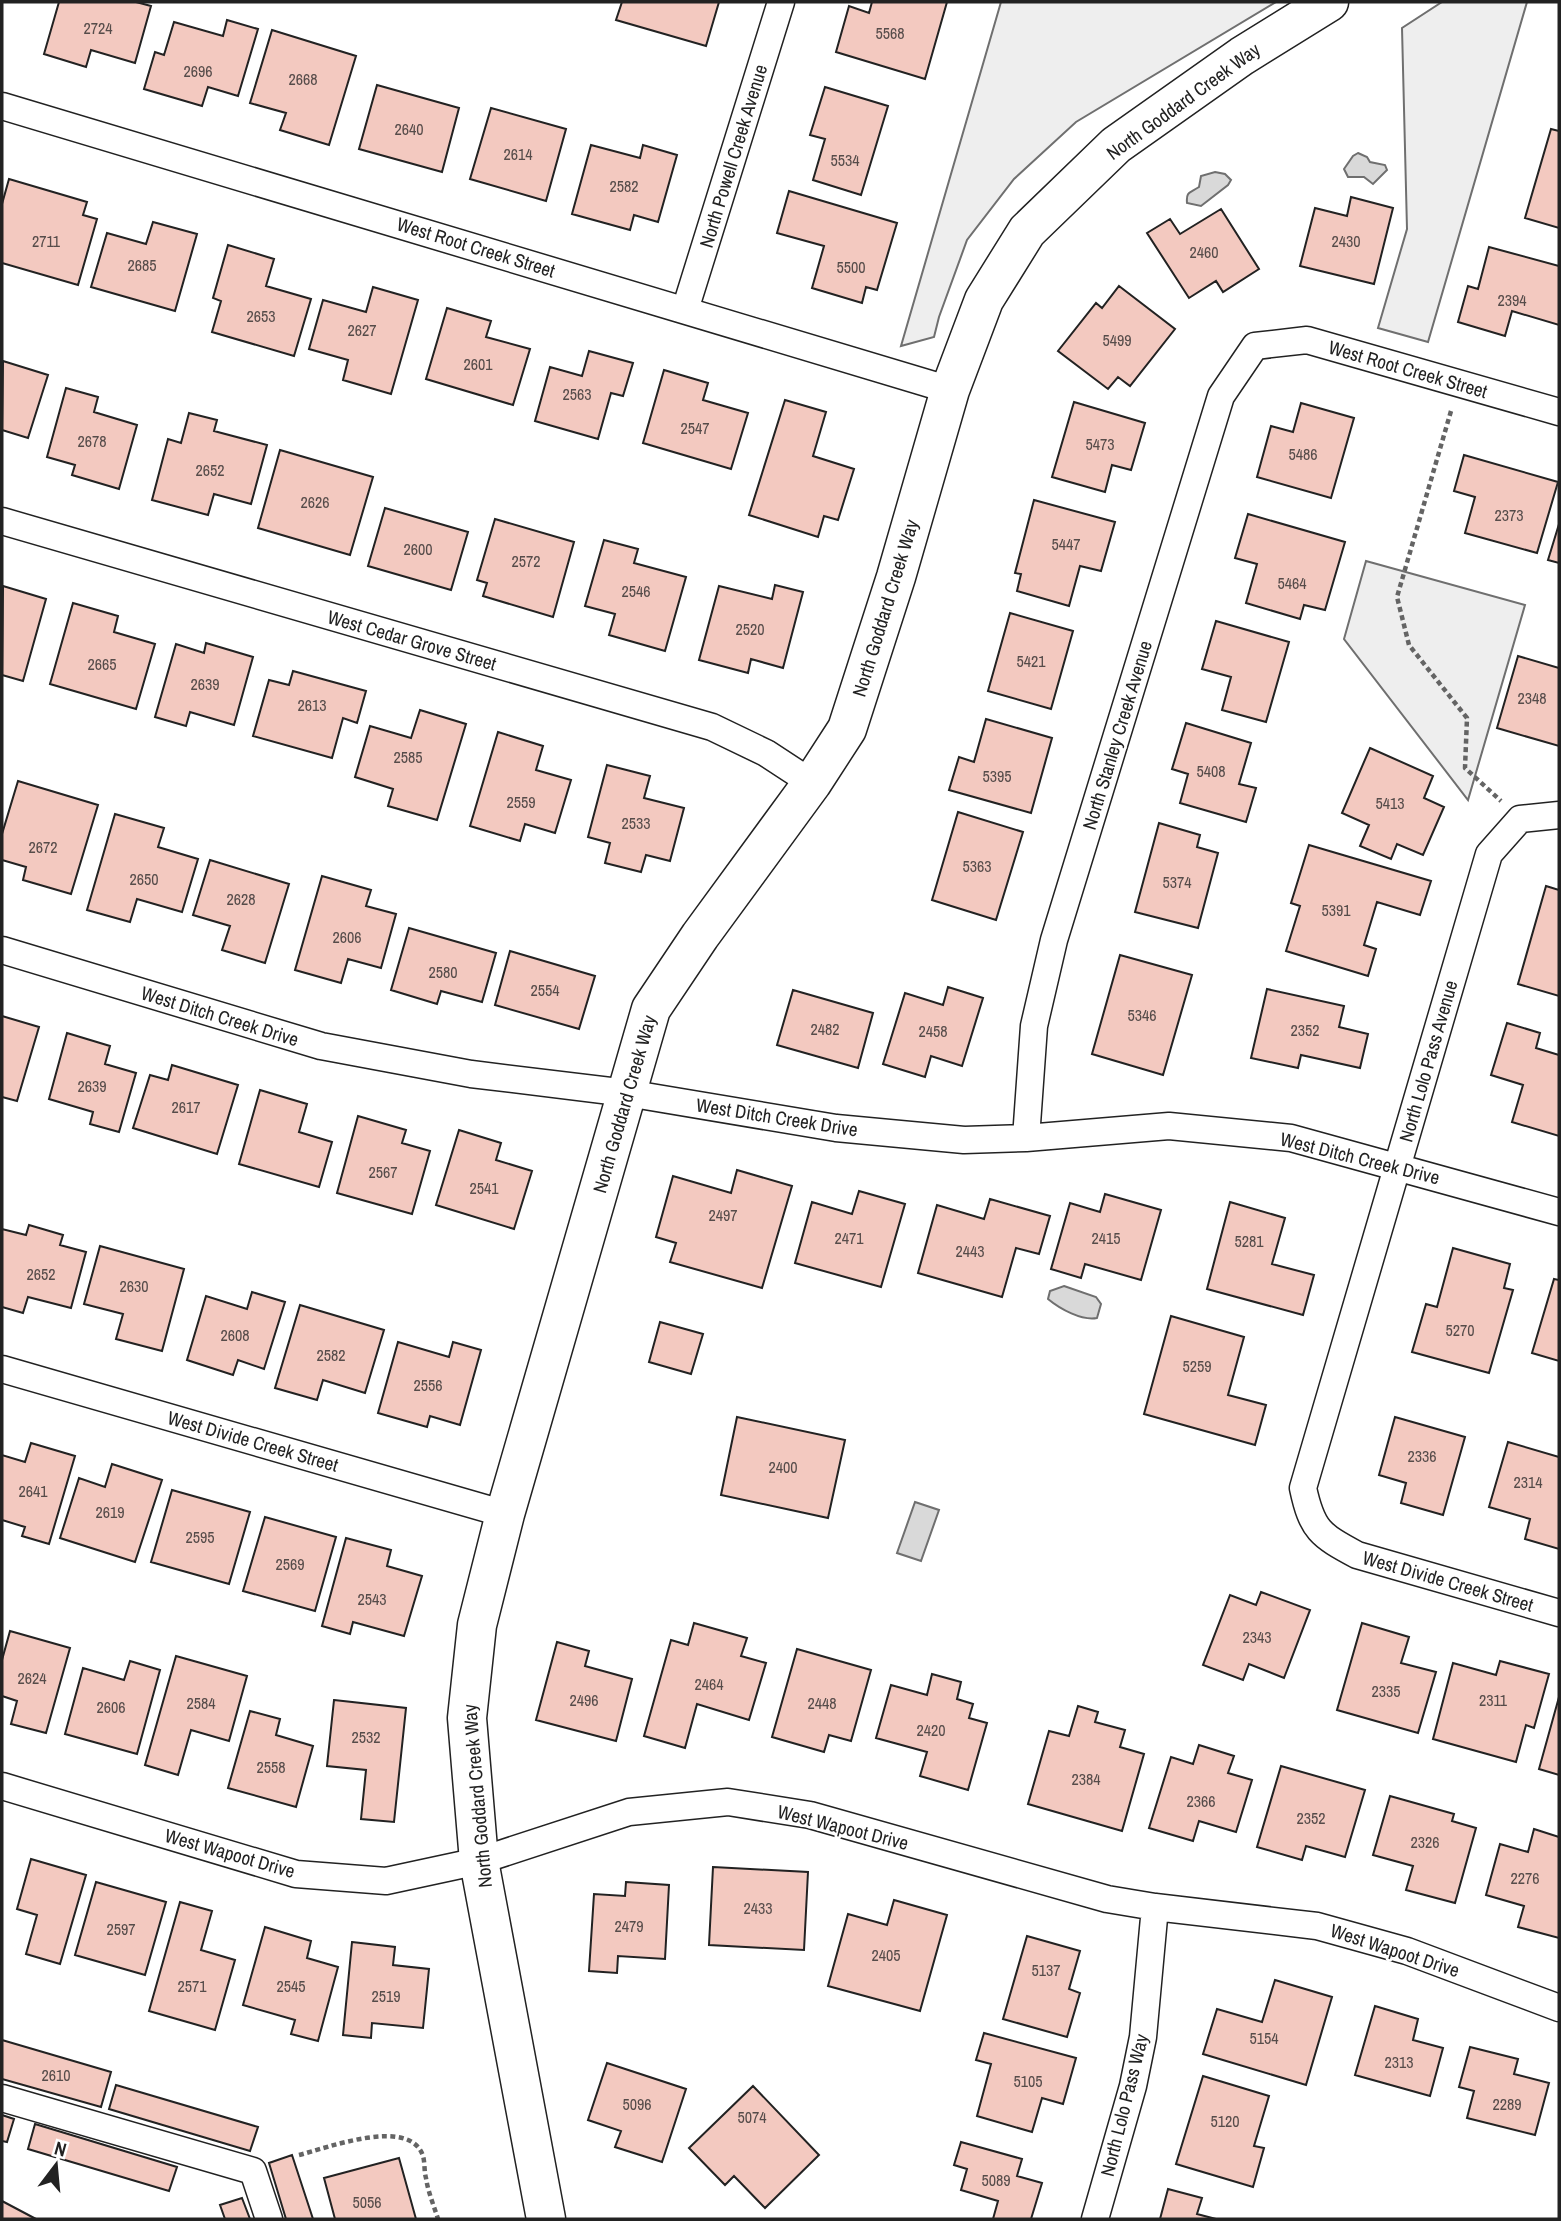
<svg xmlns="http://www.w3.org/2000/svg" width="1561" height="2221" viewBox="0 0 1561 2221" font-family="'Archivo Narrow',sans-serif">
	<rect width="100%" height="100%" fill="#fff"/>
	<!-- green -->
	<path fill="#eee" stroke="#6f6f6f" stroke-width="2" d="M1001,2H1276L1076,122L1014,179L967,240L939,317L934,337L901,346Z
		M1442,2H1527L1428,342L1378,328L1407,229L1402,28Z
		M1366,561L1525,605L1468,800L1344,639Z"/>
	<!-- water -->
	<path fill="#d9d9d9" stroke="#6f6f6f" stroke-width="2" d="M1358,153L1367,157L1370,162L1385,165L1387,170L1373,184L1364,177H1348L1344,169L1353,156Z
		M1215,172L1225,174L1231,180L1228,185L1201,206L1187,203C1186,191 1190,193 1199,187L1201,176Z
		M1064,1286L1096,1297L1101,1304L1097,1318C1082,1321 1060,1309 1048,1299L1050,1291Z
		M915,1502L939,1510L921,1561L897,1553Z"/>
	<!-- building -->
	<path fill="#f3c9c0" stroke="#222" stroke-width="2" d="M59,2H136L151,6L135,63L91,50L86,67L44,54Z
		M622,2H719L706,46L616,20Z
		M872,2H947L925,79L836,52L849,6L869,13Z
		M227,20L258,29L238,96L208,87L202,106L144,89L155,52L164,55L174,22L223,36Z
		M272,30L356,56L329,145L280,130L286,113L250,103Z
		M377,85L459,108L442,172L359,149Z
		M825,87L888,106L861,195L813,180L825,139L810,135Z
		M491,108L566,129L546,201L470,179Z
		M1551,129L1559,131V228L1525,218Z
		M591,145L640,158L643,145L677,155L658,222L634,215L630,230L572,214Z
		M9,179L87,202L83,215L97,219L78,285L2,263V204Z
		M789,191L897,223L877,290L866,287L862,303L812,288L824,246L777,233Z
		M1351,197L1393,208L1374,284L1300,266L1315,208L1347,216Z
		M1221,209L1259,269L1223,292L1216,281L1189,298L1147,233L1170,219L1180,234Z
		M153,222L197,234L175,311L91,287L107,233L146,244Z
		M228,245L274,259L266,286L311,299L294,356L212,332L221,301L213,298Z
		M1489,247L1559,266V325L1512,311L1505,336L1458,322L1468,286L1478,289Z
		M1119,286L1175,329L1130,386L1118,377L1108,389L1058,351L1096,303L1102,308Z
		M373,287L418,300L391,394L343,380L348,360L309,349L323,300L366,312Z
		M447,308L491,321L486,337L530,349L513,405L426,379Z
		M589,351L633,363L623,396L611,393L598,439L535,421L550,367L582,376Z
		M3,361L48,375L28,438L2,430Z
		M664,370L708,383L703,400L748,413L731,469L643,443Z
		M66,388L98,397L94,412L137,425L119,489L72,475L75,465L47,457Z
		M785,400L826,412L813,456L854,469L838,520L824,516L818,537L749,515Z
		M1074,402L1145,423L1131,470L1112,465L1105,492L1052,477Z
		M1301,403L1354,418L1331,498L1257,477L1271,426L1293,432Z
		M189,413L217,420L214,431L267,445L251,504L214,494L208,515L152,500L168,439L181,443Z
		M280,450L373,477L350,555L258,528Z
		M1464,455L1558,482L1537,553L1465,533L1475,497L1454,491Z
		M1034,500L1115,522L1101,571L1080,566L1069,606L1017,591L1021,574L1015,573Z
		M385,508L468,532L451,590L368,566Z
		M1248,514L1345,542L1325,610L1304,605L1300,619L1246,603L1257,564L1235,558Z
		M495,519L574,542L553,617L483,596L487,583L477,580Z
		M1559,524V563L1548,560Z
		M604,540L638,549L634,563L686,577L665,651L609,635L615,614L585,606Z
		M775,585L803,592L783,668L751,659L748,673L699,660L719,586L772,599Z
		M3,586L46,599L23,681L2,675Z
		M73,603L118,616L114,632L155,644L136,709L50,684Z
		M1010,613L1073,631L1051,709L988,691Z
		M1216,621L1289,642L1266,722L1222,710L1231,677L1202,669Z
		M206,643L253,657L234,725L190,712L186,726L155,717L176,644L204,653Z
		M1518,656L1559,668V746L1497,728Z
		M293,671L366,691L357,723L343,718L332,758L253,736L269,680L289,685Z
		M420,710L466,724L437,820L388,806L393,789L355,777L370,726L411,738Z
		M986,719L1052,738L1031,813L949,790L959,757L974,762Z
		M1186,723L1251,743L1239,784L1256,788L1246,822L1180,803L1188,774L1172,769Z
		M498,732L543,746L536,770L571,780L555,833L525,824L520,841L470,826Z
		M1370,748L1433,776L1424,798L1444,807L1423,855L1397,844L1391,859L1360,846L1369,825L1342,813Z
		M607,765L650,776L644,798L684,808L670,861L646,855L641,872L605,863L610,843L588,837Z
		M18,781L98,805L71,894L23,880L26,867L2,860V834Z
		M958,812L1023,832L996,920L932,900Z
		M115,814L164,828L158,847L198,859L182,912L137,899L130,922L87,910Z
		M1159,823L1200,835L1197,847L1218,853L1198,928L1135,912Z
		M1309,845L1431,881L1420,915L1377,902L1364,945L1376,949L1368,976L1286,951L1300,906L1291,903Z
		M210,860L289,884L265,963L222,950L230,926L193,915Z
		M322,876L371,890L366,906L396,914L381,968L348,959L341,983L295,970Z
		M1546,886L1559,890V996L1518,984Z
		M409,928L496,953L482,1002L441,991L437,1004L391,990Z
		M510,951L595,976L579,1029L495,1005Z
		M1120,955L1192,975L1163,1075L1092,1054Z
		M948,987L983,998L962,1066L931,1056L925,1077L883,1064L905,993L943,1005Z
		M1267,989L1344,1006L1339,1027L1368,1034L1360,1068L1301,1055L1298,1068L1251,1058Z
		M793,990L873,1013L858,1068L777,1045Z
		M2,1016L39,1027L17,1101L2,1097Z
		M1507,1023L1540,1033L1536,1048L1559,1055V1136L1512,1122L1523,1085L1491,1075Z
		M67,1033L110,1046L105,1064L136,1073L119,1132L90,1124L93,1112L49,1099Z
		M172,1065L238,1085L217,1154L133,1128L150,1075L168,1080Z
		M260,1090L307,1104L299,1132L332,1142L319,1187L239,1164Z
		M358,1116L406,1130L402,1143L430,1151L412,1214L337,1193Z
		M459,1130L501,1143L496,1160L532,1171L514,1229L436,1205Z
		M737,1170L792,1186L762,1288L670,1262L676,1243L656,1237L673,1176L731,1193Z
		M859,1191L905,1204L881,1287L795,1263L812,1202L852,1214Z
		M1105,1194L1161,1210L1141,1280L1085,1264L1081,1278L1051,1269L1070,1203L1100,1212Z
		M990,1199L1050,1216L1039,1254L1016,1248L1002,1297L918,1273L937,1205L984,1219Z
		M1230,1202L1285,1218L1272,1264L1314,1275L1303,1315L1207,1289Z
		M29,1225L63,1235L60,1245L86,1252L71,1308L28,1297L23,1313L2,1307V1229L26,1235Z
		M100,1246L184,1269L162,1351L116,1339L123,1314L84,1304Z
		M1453,1248L1510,1264L1504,1288L1513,1290L1489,1373L1412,1352L1426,1304L1437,1307Z
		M1554,1279L1559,1280V1361L1532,1353Z
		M252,1292L285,1302L264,1369L238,1360L233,1375L187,1360L206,1296L247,1309Z
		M300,1305L384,1330L365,1393L323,1380L317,1400L275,1388Z
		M1171,1316L1244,1337L1228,1395L1266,1405L1255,1445L1144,1414Z
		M660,1322L703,1334L691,1374L649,1362Z
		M398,1342L449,1357L453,1342L481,1350L460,1425L430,1416L427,1427L378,1413Z
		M737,1417L845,1440L828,1518L721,1495Z
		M1395,1417L1465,1437L1443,1515L1401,1503L1406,1483L1379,1475Z
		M1508,1442L1559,1457V1549L1525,1539L1530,1519L1489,1507Z
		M31,1443L75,1456L49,1544L22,1536L25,1527L2,1520V1455L25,1462Z
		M112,1464L162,1480L135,1562L60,1538L79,1478L105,1487Z
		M172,1490L250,1512L229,1584L151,1562Z
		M265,1517L336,1537L315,1611L243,1591Z
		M346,1538L391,1550L387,1566L422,1576L404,1636L353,1622L350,1634L322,1626Z
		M1261,1592L1310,1610L1284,1678L1249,1664L1243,1680L1203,1665L1230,1595L1256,1605Z
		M694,1623L747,1638L741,1656L766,1663L749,1720L697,1704L685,1748L644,1736L671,1640L688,1645Z
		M1362,1623L1409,1637L1401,1663L1436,1672L1418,1733L1337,1710Z
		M10,1631L70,1648L46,1733L11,1724L17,1701L2,1696V1660Z
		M557,1642L589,1651L585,1666L632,1679L616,1741L536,1720Z
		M797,1649L871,1670L851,1741L829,1735L824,1752L772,1737Z
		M176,1656L247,1676L229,1741L191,1730L178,1775L145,1765Z
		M130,1661L160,1670L137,1754L65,1734L83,1668L124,1680Z
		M1500,1661L1549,1674L1534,1728L1526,1725L1516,1762L1433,1739L1453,1663L1496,1675Z
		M932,1674L961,1682L957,1699L973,1704L969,1718L987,1723L968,1790L920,1776L927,1752L876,1738L891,1685L927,1695Z
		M1559,1697V1775L1539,1769Z
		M334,1700L406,1708L394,1822L361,1819L366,1770L327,1766Z
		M1078,1706L1098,1712L1095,1722L1125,1730L1120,1747L1144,1754L1122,1831L1028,1804L1049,1731L1069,1736Z
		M250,1711L280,1719L276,1735L313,1746L296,1807L228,1788Z
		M1199,1745L1234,1756L1228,1773L1252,1780L1236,1832L1199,1821L1193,1841L1149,1828L1171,1757L1193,1764Z
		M1281,1766L1365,1790L1345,1857L1306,1846L1302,1860L1257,1847Z
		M1390,1796L1454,1814L1452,1821L1476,1828L1455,1903L1406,1890L1413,1866L1373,1855Z
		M1534,1829L1559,1837V1938L1518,1927L1524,1906L1486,1895L1500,1844L1528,1852Z
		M31,1859L86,1875L60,1964L26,1954L37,1915L17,1909Z
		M713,1867L808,1872L804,1950L709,1945Z
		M96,1882L166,1902L145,1975L75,1955Z
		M626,1882L669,1885L665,1959L618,1956L617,1973L589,1971L594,1894L625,1896Z
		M894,1900L947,1915L920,2011L828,1986L848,1914L887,1925Z
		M180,1902L212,1911L201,1950L235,1960L215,2030L149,2011Z
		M265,1927L311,1941L307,1958L338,1967L318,2041L291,2034L295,2020L243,2005Z
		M1027,1936L1080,1951L1069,1989L1080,1993L1067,2037L1003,2019Z
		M352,1942L395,1947L393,1965L429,1969L423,2028L372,2023L371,2038L343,2035Z
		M1275,1980L1332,1997L1306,2085L1203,2054L1217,2009L1262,2022Z
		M1375,2006L1418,2019L1413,2040L1443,2048L1430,2096L1355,2075Z
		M984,2033L1076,2058L1063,2104L1042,2098L1032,2132L977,2116L991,2064L976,2060Z
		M2,2040L111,2072L101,2107L2,2079Z
		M1470,2047L1518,2059L1514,2074L1549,2083L1535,2135L1467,2118L1474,2091L1459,2087Z
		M607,2063L686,2089L662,2162L615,2147L621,2131L588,2120Z
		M1203,2076L1269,2096L1254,2146L1264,2148L1253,2187L1176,2164Z
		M116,2085L258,2127L250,2151L109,2109Z
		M753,2086L819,2155L765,2208L734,2176L725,2185L689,2148Z
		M2,2115L14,2119L7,2142L2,2141Z
		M35,2124L177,2167L169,2191L28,2149Z
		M961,2142L1022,2159L1017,2176L1042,2183L1031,2219H993L998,2201L961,2190L967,2169L954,2165Z
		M292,2155L313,2219H286L269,2163Z
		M399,2158L416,2219H335L324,2178Z
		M1168,2189L1202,2198L1197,2214L1216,2219H1160Z
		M242,2198L250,2219H225L220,2205Z
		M2,2201L36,2219H2Z"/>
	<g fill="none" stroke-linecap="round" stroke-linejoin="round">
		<!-- street casing -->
		<g stroke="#222" stroke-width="29">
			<path id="street" d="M2,106L950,390
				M685,310L781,2
				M2,521L712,727L766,753L812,783
				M1559,815L1520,819L1489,854L1303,1488C1312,1530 1320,1535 1357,1555L1559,1613
				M2,950L321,1046L471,1074L627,1093L836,1128L964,1140L1026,1138L1169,1126L1291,1138L1559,1212
				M1026,1138L1034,1026L1054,940L1221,396L1255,346L1307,340L1559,412
				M2,1369L505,1514
				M2,1786L296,1874L386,1881L479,1861L629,1812L728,1802L810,1815L1107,1899L1155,1907L1317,1926L1407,1951L1559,2008
				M2,2098L253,2171L269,2219
				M1095,2219L1133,2086L1143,2037L1155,1907"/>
		</g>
		<!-- secondary casing -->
		<g stroke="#222" stroke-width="41">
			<path id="secondary" d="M546,2219L479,1861L467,1718L477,1625L505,1514L651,1009L700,936L812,783L847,729L896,577L950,390L984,300L1027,231L1116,145L1242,56L1329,2"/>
		</g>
		<!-- path -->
		<path stroke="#646464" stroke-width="4.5" stroke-dasharray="5 3.5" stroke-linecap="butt" d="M1451,411L1397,597L1409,645L1467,718L1465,768L1501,801
			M299,2155C327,2148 410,2116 423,2156C425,2163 424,2171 426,2178C428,2192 434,2206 438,2219"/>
		<!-- street -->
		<use href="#street" stroke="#fff" stroke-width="26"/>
		<!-- secondary -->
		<use href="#secondary" stroke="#fff" stroke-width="38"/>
	</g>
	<g text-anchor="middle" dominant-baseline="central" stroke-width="5" stroke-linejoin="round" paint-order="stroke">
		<!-- number labels -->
		<g font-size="16" fill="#564c4a">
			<text x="98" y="28">2724</text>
			<text x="890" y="33">5568</text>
			<text x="198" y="71">2696</text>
			<text x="303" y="79">2668</text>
			<text x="409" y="129">2640</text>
			<text x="518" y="154">2614</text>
			<text x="845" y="160">5534</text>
			<text x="624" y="186">2582</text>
			<text x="46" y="241">2711</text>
			<text x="1346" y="241">2430</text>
			<text x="1204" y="252">2460</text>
			<text x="142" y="265">2685</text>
			<text x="851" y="267">5500</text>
			<text x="1512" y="300">2394</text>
			<text x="261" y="316">2653</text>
			<text x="362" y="330">2627</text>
			<text x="1117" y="340">5499</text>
			<text x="478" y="364">2601</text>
			<text x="577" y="394">2563</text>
			<text x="695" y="428">2547</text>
			<text x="92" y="441">2678</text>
			<text x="1100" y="444">5473</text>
			<text x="1303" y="454">5486</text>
			<text x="210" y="470">2652</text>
			<text x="315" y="502">2626</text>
			<text x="1509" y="515">2373</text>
			<text x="1066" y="544">5447</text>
			<text x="418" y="549">2600</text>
			<text x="526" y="561">2572</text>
			<text x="1292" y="583">5464</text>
			<text x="636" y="591">2546</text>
			<text x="750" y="629">2520</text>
			<text x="1031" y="661">5421</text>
			<text x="102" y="664">2665</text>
			<text x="205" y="684">2639</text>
			<text x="1532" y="698">2348</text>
			<text x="312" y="705">2613</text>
			<text x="408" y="757">2585</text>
			<text x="1211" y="771">5408</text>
			<text x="997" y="776">5395</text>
			<text x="521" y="802">2559</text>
			<text x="1390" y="803">5413</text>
			<text x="636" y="823">2533</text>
			<text x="43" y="847">2672</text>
			<text x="977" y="866">5363</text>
			<text x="144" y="879">2650</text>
			<text x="1177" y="882">5374</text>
			<text x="241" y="899">2628</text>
			<text x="1336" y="910">5391</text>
			<text x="347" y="937">2606</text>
			<text x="443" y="972">2580</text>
			<text x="545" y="990">2554</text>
			<text x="1142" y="1015">5346</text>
			<text x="825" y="1029">2482</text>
			<text x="1305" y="1030">2352</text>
			<text x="933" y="1031">2458</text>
			<text x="92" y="1086">2639</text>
			<text x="186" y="1107">2617</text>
			<text x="383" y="1172">2567</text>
			<text x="484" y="1188">2541</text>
			<text x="723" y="1215">2497</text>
			<text x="849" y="1238">2471</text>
			<text x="1106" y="1238">2415</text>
			<text x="1249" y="1241">5281</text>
			<text x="970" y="1251">2443</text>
			<text x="41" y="1274">2652</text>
			<text x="134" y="1286">2630</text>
			<text x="1460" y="1330">5270</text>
			<text x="235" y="1335">2608</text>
			<text x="331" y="1355">2582</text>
			<text x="1197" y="1366">5259</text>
			<text x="428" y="1385">2556</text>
			<text x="1422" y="1456">2336</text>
			<text x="783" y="1467">2400</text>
			<text x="1528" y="1482">2314</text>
			<text x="33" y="1491">2641</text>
			<text x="110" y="1512">2619</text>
			<text x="200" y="1537">2595</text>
			<text x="290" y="1564">2569</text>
			<text x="372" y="1599">2543</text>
			<text x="1257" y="1637">2343</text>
			<text x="32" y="1678">2624</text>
			<text x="709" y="1684">2464</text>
			<text x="1386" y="1691">2335</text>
			<text x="584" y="1700">2496</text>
			<text x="1493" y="1700">2311</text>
			<text x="201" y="1703">2584</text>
			<text x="822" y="1703">2448</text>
			<text x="111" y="1707">2606</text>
			<text x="931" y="1730">2420</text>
			<text x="366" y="1737">2532</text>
			<text x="271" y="1767">2558</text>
			<text x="1086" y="1779">2384</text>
			<text x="1201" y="1801">2366</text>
			<text x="1311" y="1818">2352</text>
			<text x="1425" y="1842">2326</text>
			<text x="1525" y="1878">2276</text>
			<text x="758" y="1908">2433</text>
			<text x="629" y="1926">2479</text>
			<text x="121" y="1929">2597</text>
			<text x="886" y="1955">2405</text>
			<text x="1046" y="1970">5137</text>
			<text x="192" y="1986">2571</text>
			<text x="291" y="1986">2545</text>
			<text x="386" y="1996">2519</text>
			<text x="1264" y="2038">5154</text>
			<text x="1399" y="2062">2313</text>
			<text x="56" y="2075">2610</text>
			<text x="1028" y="2081">5105</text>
			<text x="637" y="2104">5096</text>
			<text x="1507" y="2104">2289</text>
			<text x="752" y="2117">5074</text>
			<text x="1225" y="2121">5120</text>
			<text x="996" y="2180">5089</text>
			<text x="367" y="2202">5056</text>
		</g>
		<!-- street labels -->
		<g font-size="19" fill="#222" stroke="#fff">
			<text transform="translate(1183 101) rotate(-36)">North Goddard Creek Way</text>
			<text transform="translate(733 156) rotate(-73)">North Powell Creek Avenue</text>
			<text transform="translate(476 247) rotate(17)">West Root Creek Street</text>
			<text transform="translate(1408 369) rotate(16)">West Root Creek Street</text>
			<text transform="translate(885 608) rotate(-73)">North Goddard Creek Way</text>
			<text transform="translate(412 640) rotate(16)">West Cedar Grove Street</text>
			<text transform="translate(1117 735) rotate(-73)">North Stanley Creek Avenue</text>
			<text transform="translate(220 1016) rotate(17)">West Ditch Creek Drive</text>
			<text transform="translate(1428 1061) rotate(-74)">North Lolo Pass Avenue</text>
			<text transform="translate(624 1104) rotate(-74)">North Goddard Creek Way</text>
			<text transform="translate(777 1117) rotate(9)">West Ditch Creek Drive</text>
			<text transform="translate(1360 1158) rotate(14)">West Ditch Creek Drive</text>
			<text transform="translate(253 1441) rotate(16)">West Divide Creek Street</text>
			<text transform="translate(1448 1581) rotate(16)">West Divide Creek Street</text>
			<text transform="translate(477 1796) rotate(-95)">North Goddard Creek Way</text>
			<text transform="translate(843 1827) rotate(14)">West Wapoot Drive</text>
			<text transform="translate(230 1853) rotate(16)">West Wapoot Drive</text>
			<text transform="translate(1395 1950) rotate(18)">West Wapoot Drive</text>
			<text transform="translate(1124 2105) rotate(-76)">North Lolo Pass Way</text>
		</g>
	</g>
	<!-- border -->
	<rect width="1561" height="2221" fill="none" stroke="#222222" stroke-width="7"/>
	<!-- north arrow -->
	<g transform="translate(56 2165) rotate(16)" stroke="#ffffff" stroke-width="5" paint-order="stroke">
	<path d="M0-5L12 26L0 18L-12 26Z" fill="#222222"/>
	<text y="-10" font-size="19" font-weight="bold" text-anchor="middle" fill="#222222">N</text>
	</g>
</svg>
